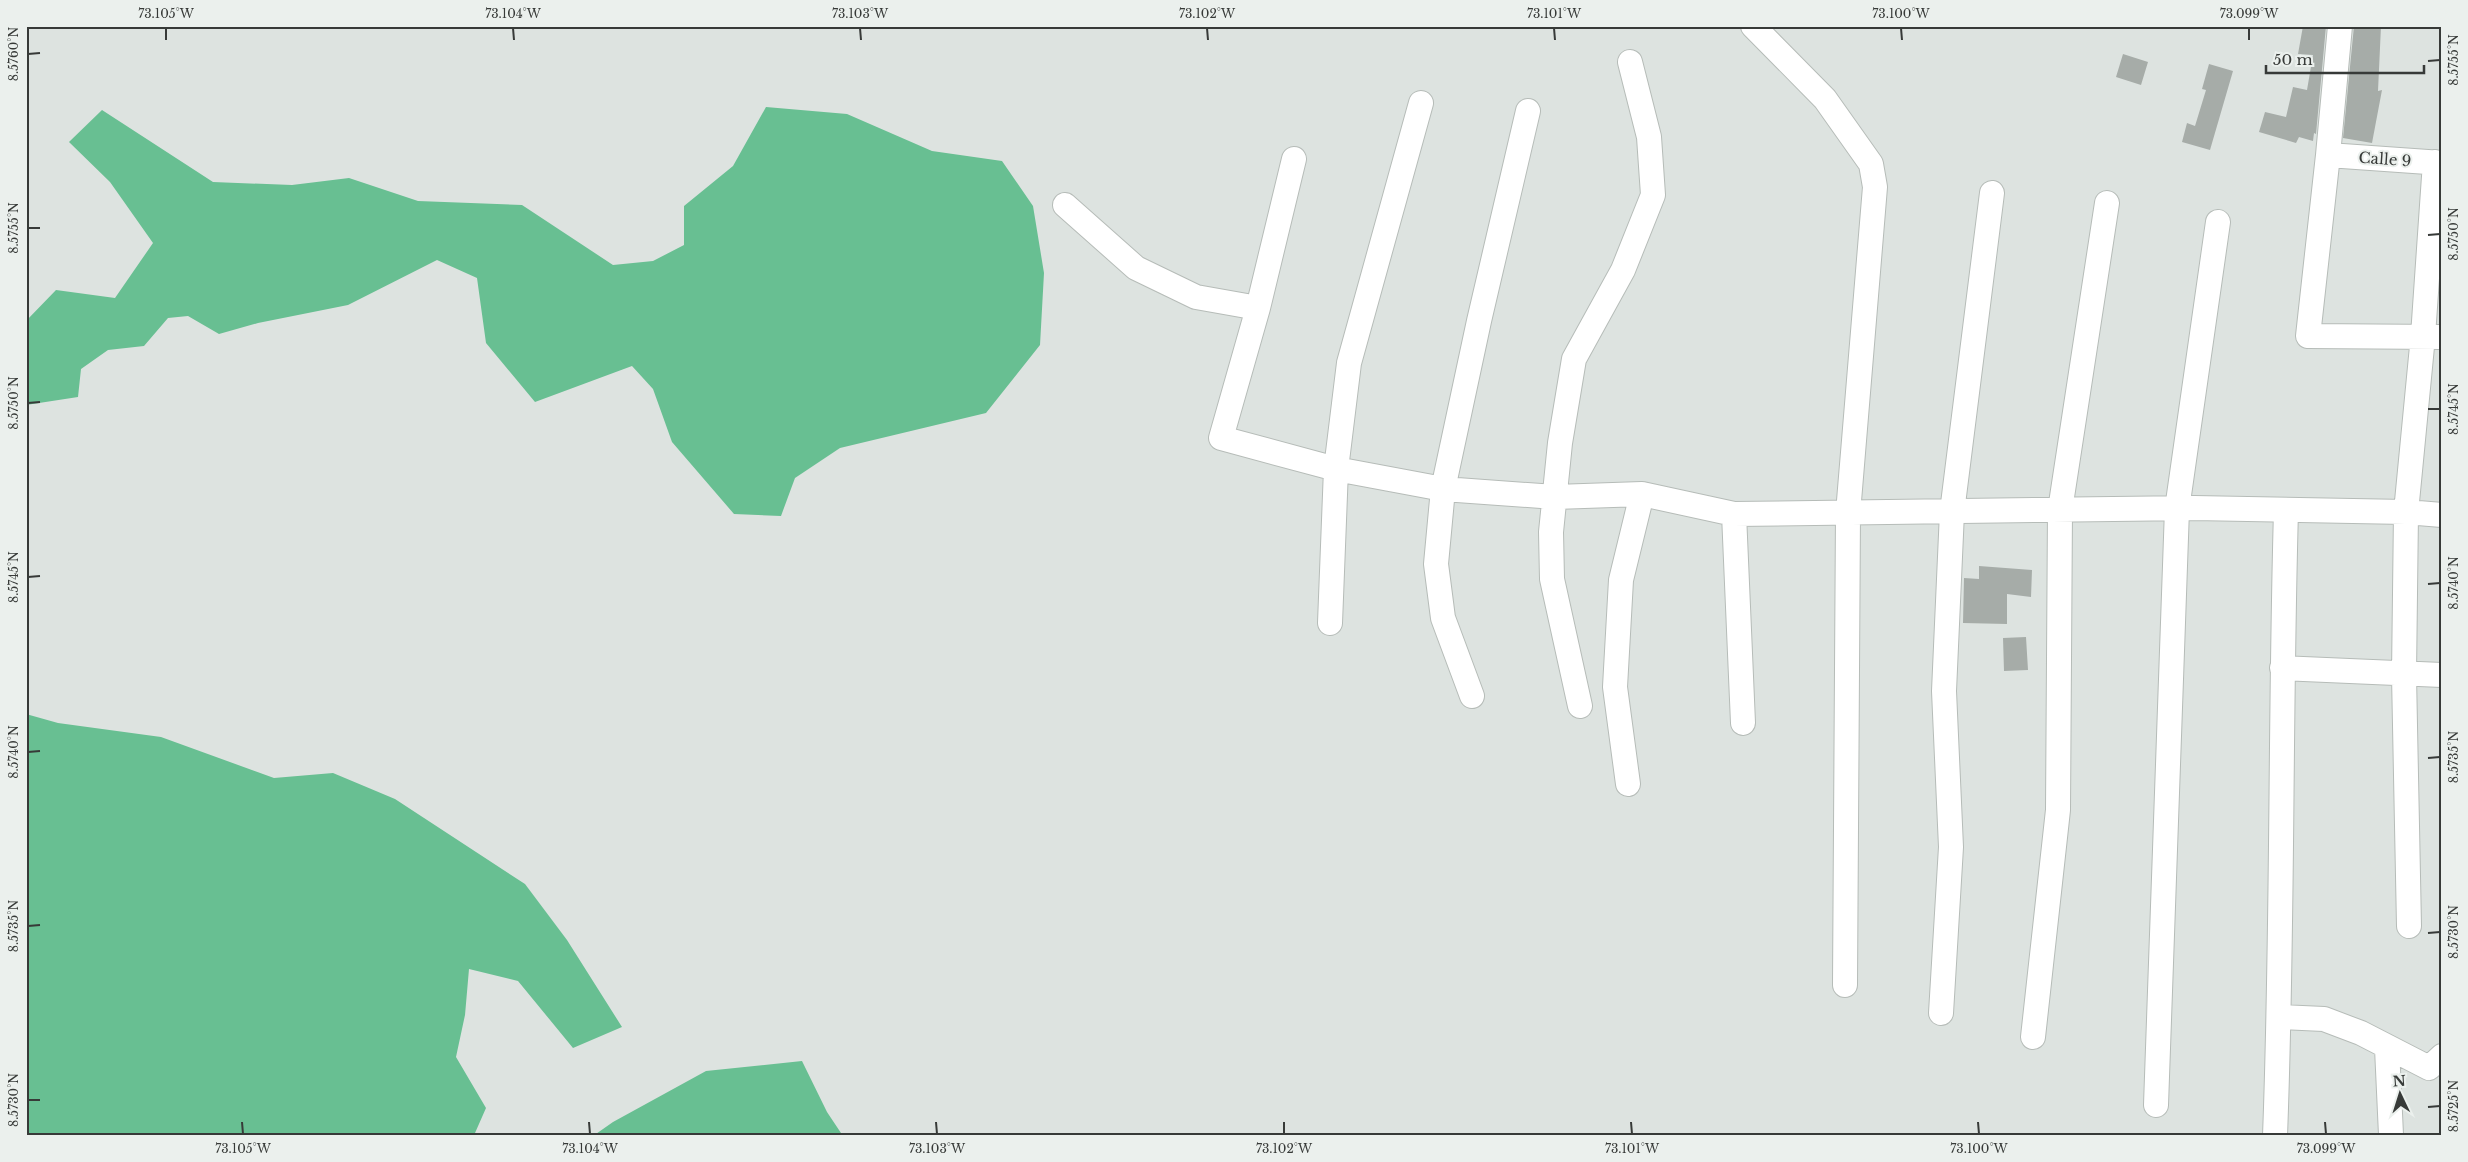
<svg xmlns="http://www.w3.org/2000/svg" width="2468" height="1162" viewBox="0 0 2468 1162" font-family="'Libre Baskerville',serif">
	<rect width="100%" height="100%" fill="#dde3e0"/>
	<!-- forest -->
	<path fill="#68bf92" d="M766,107L847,114L932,151L1002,161L1033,206L1044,273L1040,345L986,413L840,448L795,478L781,516L734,514L672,442L653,389L632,366L535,402L486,343L477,278L437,260L348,305L258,323L219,334L188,316L168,318L144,346L108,350L81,369L78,397L26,405V321L56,290L115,298L153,243L110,182L69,142L102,110L213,182L292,185L349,178L418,201L522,205L613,265L653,261L684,245V206L733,166Z
		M26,714L58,723L161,737L274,778L333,773L395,799L525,884L567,940L622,1027L573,1048L518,981L469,969L465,1015L456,1057L486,1108L475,1133L479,1136H26Z
		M802,1061L827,1112L843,1136H593L613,1122L706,1071Z"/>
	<!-- building -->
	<path fill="#a6aca8" d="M2303,26H2326L2316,134L2314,133L2313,141L2299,137L2296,143L2259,132L2265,112L2286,117L2293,87L2307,90L2313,55L2298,54Z
		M2354,26H2381L2378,91L2382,90L2372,143L2343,138Z
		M2123,54L2148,62L2141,85L2116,77Z
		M2209,64L2233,71L2210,150L2182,142L2187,123L2195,126L2206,90L2202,89Z
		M1979,566L2032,570L2031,597L2007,594V624L1963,623L1964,578L1979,579Z
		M2026,637L2028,670L2004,671L2003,638Z"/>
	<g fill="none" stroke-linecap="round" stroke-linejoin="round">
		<!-- minor casing -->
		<g stroke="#b6bcb8" stroke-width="26">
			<path id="minor" d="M1753,26L1825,99L1871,164L1875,187L1848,513L1845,985
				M2340,26L2328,155L2308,336L2442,337
				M2328,155L2442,163
				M1294,159L1258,308L1221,438L1336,469L1443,489L1555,497L1642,494L1734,514L2194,508L2406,512L2442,515
				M1065,205L1136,268L1196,297L1258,308
				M1734,514L1743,723
				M1330,623L1336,469L1349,363L1421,103
				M2282,668L2442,675
				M1472,696L1443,618L1436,564L1443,489L1479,321L1528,111
				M1580,706L1552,579L1551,532L1560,443L1574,359L1623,270L1653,195L1649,137L1630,62
				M1628,784L1615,687L1621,580L1642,494
				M2409,926L2404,675L2406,512L2423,336L2435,162
				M1941,1013L1951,847L1944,691L1952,512L1992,193
				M2280,1017L2324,1019L2361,1033L2429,1068L2442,1056
				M2033,1037L2058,810L2060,510L2107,203
				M2387,1048L2391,1135
				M2156,1105L2177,509L2218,222
				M2275,1136C2283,928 2280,719 2286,511"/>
		</g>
		<!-- minor -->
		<use href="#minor" stroke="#fff" stroke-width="24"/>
	</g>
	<!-- ticks -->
	<path fill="none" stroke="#373a38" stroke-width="2" d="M166,28V40M513,28L514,40M860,28L861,40M1207,28L1208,40M1554,28L1555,40M1901,28L1902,40M2249,28V40M28,54L40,53M2428,61L2440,60M28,228H40M2428,235L2440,234M28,403L40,402M2428,409H2440M28,577L40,576M2428,584L2440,583M28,752L40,751M2428,758L2440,757M28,926L40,925M2428,933L2440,932M28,1100H40M2428,1107L2440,1106M242,1122L243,1134M589,1122L590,1134M936,1122L937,1134M1284,1122V1134M1631,1122L1632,1134M1978,1122L1979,1134M2325,1122L2326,1134"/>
	<g text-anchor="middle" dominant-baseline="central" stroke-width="4" stroke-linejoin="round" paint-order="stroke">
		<!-- street labels -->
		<g font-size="15" fill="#373a38" stroke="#ebf0ed">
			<text transform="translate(2385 159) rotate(4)">Calle 9</text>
		</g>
	</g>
	<!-- border -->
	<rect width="2468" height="1162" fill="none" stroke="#ebf0ed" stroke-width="55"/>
	<!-- north arrow -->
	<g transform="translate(2400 1094) rotate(356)" stroke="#ebf0ed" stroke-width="4" paint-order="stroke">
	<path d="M0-4L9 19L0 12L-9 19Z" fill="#373a38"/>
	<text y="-8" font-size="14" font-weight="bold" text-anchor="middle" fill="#373a38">N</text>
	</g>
	<!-- scale -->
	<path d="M2266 65v8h158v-8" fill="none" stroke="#373a38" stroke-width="2.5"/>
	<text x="2273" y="65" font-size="15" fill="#373a38" stroke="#ebf0ed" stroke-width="4" paint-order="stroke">50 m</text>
	<rect x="28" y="28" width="2412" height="1106" fill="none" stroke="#373a38" stroke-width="2"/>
	<g font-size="12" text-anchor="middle" fill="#373a38">
		<text x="166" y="18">73.105°W</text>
		<text x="513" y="18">73.104°W</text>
		<text x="860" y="18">73.103°W</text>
		<text x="1207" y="18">73.102°W</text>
		<text x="1554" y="18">73.101°W</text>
		<text x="1901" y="18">73.100°W</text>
		<text x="2249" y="18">73.099°W</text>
		<text transform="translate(14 54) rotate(-90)" y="4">8.5760°N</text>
		<text transform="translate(2454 60) rotate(-90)" y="4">8.5755°N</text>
		<text transform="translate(14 228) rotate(-90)" y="4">8.5755°N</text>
		<text transform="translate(2454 234) rotate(-90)" y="4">8.5750°N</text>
		<text transform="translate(14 403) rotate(-90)" y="4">8.5750°N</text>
		<text transform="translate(2454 409) rotate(-90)" y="4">8.5745°N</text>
		<text transform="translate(14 577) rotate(-90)" y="4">8.5745°N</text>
		<text transform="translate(2454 583) rotate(-90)" y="4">8.5740°N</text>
		<text transform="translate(14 752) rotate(-90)" y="4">8.5740°N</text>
		<text transform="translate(2454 757) rotate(-90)" y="4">8.5735°N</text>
		<text transform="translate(14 926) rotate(-90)" y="4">8.5735°N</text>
		<text transform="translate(2454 932) rotate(-90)" y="4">8.5730°N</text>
		<text transform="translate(14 1100) rotate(-90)" y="4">8.5730°N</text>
		<text transform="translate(2454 1106) rotate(-90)" y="4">8.5725°N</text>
		<text x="243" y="1153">73.105°W</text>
		<text x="590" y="1153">73.104°W</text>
		<text x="937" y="1153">73.103°W</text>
		<text x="1284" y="1153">73.102°W</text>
		<text x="1632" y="1153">73.101°W</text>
		<text x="1979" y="1153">73.100°W</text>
		<text x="2326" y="1153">73.099°W</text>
	</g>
</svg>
